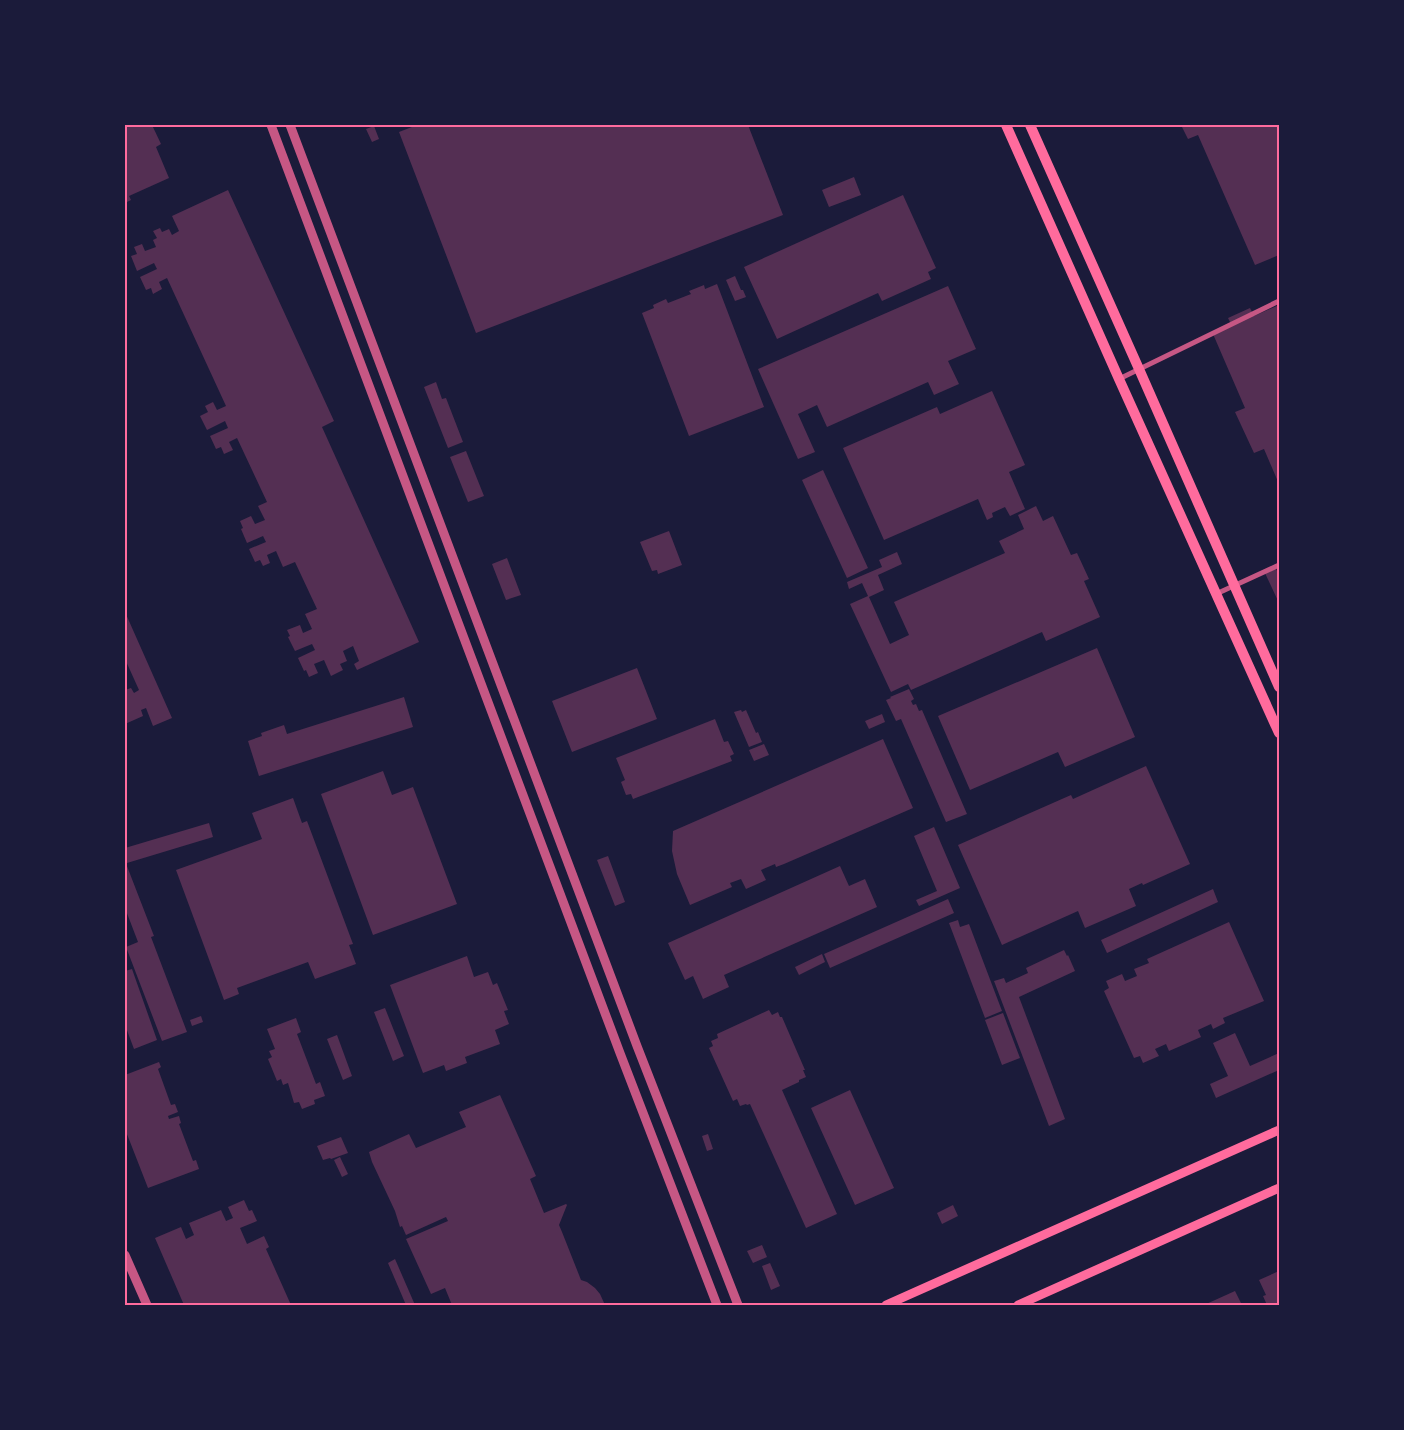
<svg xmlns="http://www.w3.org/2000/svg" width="1404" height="1430" viewBox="0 0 1404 1430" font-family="Helvetica,sans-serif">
	<rect width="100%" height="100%" fill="#1b1b3a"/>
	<!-- building -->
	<path fill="#542f53" d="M125,125H152L161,144L156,147L169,178L129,196L131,200L125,203Z
		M417,125H748L783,215L476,333L399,132Z
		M1187,125H1279V255L1255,265L1198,135L1188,139L1182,127Z
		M374,126L379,139L372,142L366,129Z
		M854,177L861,195L829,207L822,190Z
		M228,190L334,421L322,427L419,642L357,670L354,664L359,661L353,646L343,651L347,661L340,664L343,670L331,676L324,660L314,664L318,673L309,677L306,670L304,671L298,658L315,650L312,644L295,651L288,637L290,636L287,630L300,625L303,633L312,629L305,614L317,609L295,562L283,567L276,551L267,555L270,563L263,566L260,560L255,562L249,549L266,542L263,536L247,543L241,529L243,528L240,521L251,516L255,524L265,520L258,506L267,502L237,438L229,442L233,450L224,454L221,447L216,449L210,436L228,428L225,421L207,430L200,416L208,412L205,406L213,402L217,410L226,406L167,278L159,282L162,289L153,294L151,288L146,290L140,277L157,269L154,263L137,271L131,256L137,254L134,247L142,244L145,251L156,247L153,240L157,238L153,231L160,228L162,232L169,229L172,235L179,231L172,216Z
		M903,195L936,268L928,272L931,279L882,301L878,293L777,339L744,267Z
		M735,276L741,290H743L746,297L735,301L726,280Z
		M717,284L764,407L689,436L642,313L654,308L653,305L666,299L668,303L691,294L689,291L704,285L705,289Z
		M948,286L976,349L948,361L959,384L934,395L928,382L827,427L817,405L798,414L815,452L798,459L758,369Z
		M1279,305V484L1264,449L1254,453L1235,412L1245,408L1213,334L1232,326L1228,318L1250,308L1254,316Z
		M436,382L442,399L446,398L463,442L448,448L424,387Z
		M992,391L1025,465L1009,472L1025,509L1010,516L1005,507L992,513L993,517L987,520L978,499L884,540L843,448L937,407L940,414Z
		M466,451L484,496L468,502L450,457Z
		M823,470L868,568L847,578L802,480Z
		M1036,506L1043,521L1053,516L1071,555L1077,553L1089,579L1084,581L1100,617L1046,641L1042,632L911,690L908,684L891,692L850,604L868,596L862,583L849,589L847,582L882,567L879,560L897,552L902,564L878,575L884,590L869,597L890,644L909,635L894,602L1005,553L999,541L1024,529L1018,515Z
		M669,531L682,565L658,574L657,570L652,571L640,542Z
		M507,558L521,595L506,600L492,564Z
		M1275,566L1279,576V603L1264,571Z
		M125,612L172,718L153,726L146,708L141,710L143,716L125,724V690L131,688L134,693L139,690L125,659Z
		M1097,648L1135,737L1065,767L1058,752L970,790L938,716Z
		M637,668L657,719L572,752L552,701Z
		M909,689L914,699L911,701L913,705L916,704L919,711L922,710L967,814L946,822L901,719L896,721L886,700L891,698L890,697Z
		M404,697L413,727L259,776L248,741L262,736L261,733L284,725L287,734Z
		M741,710L742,712L746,710L756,733L758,732L762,742L749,747L734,712Z
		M882,714L885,722L869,729L865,721Z
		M715,719L724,742L728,741L734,754L730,756L732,761L633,799L631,794L626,795L621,782L625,780L616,758Z
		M883,739L913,808L784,864L776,867L775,864L761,870L766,880L746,889L741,879L730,883L732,887L690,905L677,874L672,851L673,831Z
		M764,744L769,755L754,761L749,750Z
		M1146,766L1190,864L1143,885L1142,883L1129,889L1136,906L1085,928L1078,911L1002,945L958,845L1071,795L1073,799Z
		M383,771L392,795L413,787L457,904L373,935L321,794Z
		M293,798L302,823L307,821L353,944L349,945L356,964L315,979L308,962L237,988L239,994L224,1000L176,870L262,839L252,813Z
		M209,823L213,837L127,863L125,855V848Z
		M934,827L960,888L919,906L916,900L937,891L914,836Z
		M608,856L625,902L615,906L597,860Z
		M125,861L154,936L151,937L187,1032L162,1041L126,947L138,942L125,908Z
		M840,866L849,886L865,879L877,907L724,975L729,987L703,999L693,976L685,980L668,943Z
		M1213,889L1218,902L1107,953L1101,940Z
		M948,899L954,913L830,968L824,954Z
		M958,920L960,927L969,924L1002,1011L985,1018L949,923Z
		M1229,922L1264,1001L1223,1018L1225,1023L1213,1029L1211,1024L1198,1030L1201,1037L1169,1051L1166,1044L1155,1049L1159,1056L1143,1063L1140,1056L1134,1058L1104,991L1109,988L1106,981L1122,974L1125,981L1137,976L1134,969L1149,963L1147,959Z
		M1064,950L1067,956L1068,955L1075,971L1019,997L1065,1119L1049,1126L994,981L1004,978L1006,983L1028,973L1026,968Z
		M822,954L825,962L799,975L795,967Z
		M467,956L474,977L488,972L493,985L497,983L508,1010L504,1011L509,1024L495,1030L500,1044L465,1057L467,1063L446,1071L444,1065L423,1073L390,985Z
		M132,969L157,1040L134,1049L125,1025V971Z
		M385,1008L404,1056L393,1061L374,1012Z
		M769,1010L772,1015L778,1012L780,1017H782L805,1070H803L806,1077L799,1080V1082L782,1090L837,1214L806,1228L750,1104L747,1105L746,1104L740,1106L737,1099L733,1101L709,1048L713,1046L711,1041L718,1038L717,1034Z
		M1003,1013L1020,1058L1002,1065L985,1020Z
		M201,1016L203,1022L192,1026L190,1020Z
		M296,1018L301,1032L297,1034L316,1084L320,1082L325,1096L314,1100L315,1104L302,1109L299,1102L294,1103L288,1083L283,1085L281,1079L277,1081L268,1059L272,1057L269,1051L275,1049L267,1029Z
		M1235,1033L1250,1066L1279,1053V1070L1216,1098L1210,1084L1228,1076L1213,1043Z
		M337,1035L352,1076L343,1080L327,1039Z
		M159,1062L161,1067L158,1069L171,1105L175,1104L178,1112L168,1116L169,1119L179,1116L181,1123L179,1124L193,1161L196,1160L199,1169L148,1188L125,1129V1075Z
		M850,1090L894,1188L855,1205L811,1108Z
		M500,1095L536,1176L530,1179L544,1213L566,1204L567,1205L559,1225L562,1232L581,1280L587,1282L595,1288L600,1294L605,1305H452L445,1288L431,1294L406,1239L448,1221L446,1217L406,1235L402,1226L400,1227L395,1211L372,1162L369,1152L409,1134L416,1148L466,1127L459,1112Z
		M708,1134L713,1149L707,1151L702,1136Z
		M341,1137L348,1153L331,1159L330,1158L323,1160L317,1146Z
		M340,1157L348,1174L342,1177L334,1160Z
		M244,1200L249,1211L252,1210L257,1221L240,1228L247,1244L264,1236L269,1247L266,1249L291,1305H184L155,1238L181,1227L186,1239L194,1235L189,1223L221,1210L226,1221L233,1218L228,1207Z
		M953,1205L958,1216L942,1224L937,1213Z
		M762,1245L767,1257L753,1263L747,1251Z
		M395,1259L415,1305H406L388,1263Z
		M770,1263L780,1286L771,1290L762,1266Z
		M1279,1271V1305H1267L1263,1296L1266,1295L1259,1280Z
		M1235,1291L1242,1305H1204Z"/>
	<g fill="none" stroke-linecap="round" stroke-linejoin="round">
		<!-- minor -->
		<path stroke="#c65784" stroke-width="5" d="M1119,379L1279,301
			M1216,594L1279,565"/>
		<!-- tertiary -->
		<path stroke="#c65784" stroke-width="9" d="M271,125L620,1053L717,1305
			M290,125L637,1046L738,1305
			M125,1255L147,1305"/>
		<!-- secondary -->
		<path stroke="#ff6b9d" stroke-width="9" d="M886,1305L1279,1130
			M1018,1305L1279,1188"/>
		<!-- primary -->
		<path stroke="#ff6b9d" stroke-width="10" d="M1006,125L1119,379L1279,733
			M1030,125L1139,369L1279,687"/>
	</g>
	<!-- border -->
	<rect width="1404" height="1430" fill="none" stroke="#1b1b3a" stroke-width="252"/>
	<rect x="126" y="126" width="1152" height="1178" fill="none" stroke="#ff6b9d" stroke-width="2"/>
</svg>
